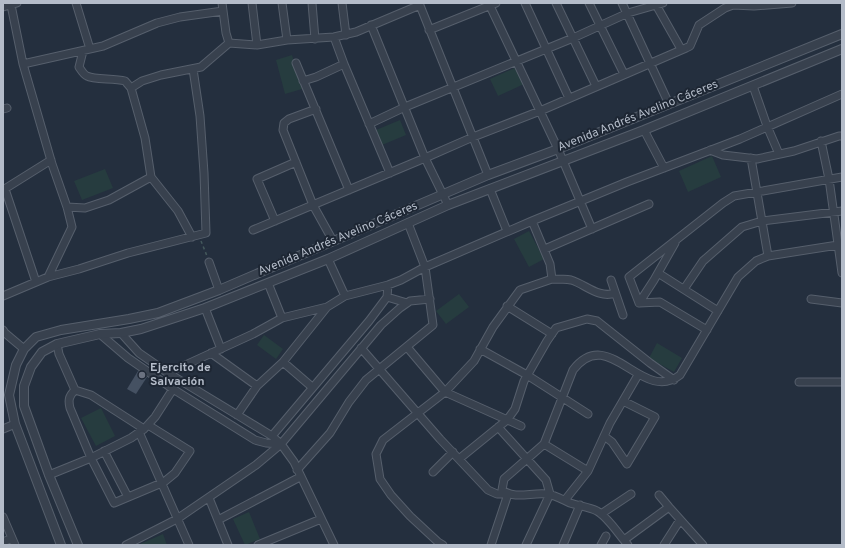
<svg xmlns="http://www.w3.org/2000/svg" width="845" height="548" viewBox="0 0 845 548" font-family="Overpass,sans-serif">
	<rect width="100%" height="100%" fill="#242f3e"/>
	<!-- green -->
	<path fill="#263c3f" d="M292,55L302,89L285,94L276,60Z
		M517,67L524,84L498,96L490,79Z
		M400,120L406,135L382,145L376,130Z
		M712,156L721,177L688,192L679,171Z
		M105,169L113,188L82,200L74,181Z
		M529,231L544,259L529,267L514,239Z
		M459,294L469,307L446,324L436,311Z
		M264,335L283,349L276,359L257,345Z
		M657,343L682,358L674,372L649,358Z
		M101,408L115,436L96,446L81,418Z
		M249,512L260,539L245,545L233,519Z
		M163,534L167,545H138Z"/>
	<!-- building -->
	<path fill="#455162" d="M138,371L147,377L136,394L127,389Z"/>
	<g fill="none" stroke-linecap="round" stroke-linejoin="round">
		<!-- minor casing -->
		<g stroke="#565f6c" stroke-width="9">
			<path id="minor" d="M76,3L90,49
				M222,3L226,33L229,43
				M252,3L257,45
				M282,3L287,40
				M312,3L315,39
				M342,3L346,35
				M419,3L488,175
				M525,3L569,98
				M556,3L596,86
				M589,3L624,74
				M622,3L669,104
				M655,3L681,49
				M11,5L23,64L52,164L67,207L72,227L48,277
				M490,6L558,149L592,229
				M3,7L17,3
				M371,25L425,158L448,205
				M429,30L496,3
				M334,37L344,64L390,173
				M83,51L79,67C81,70 84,75 87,76C94,80 114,78 125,81L131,88L145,138L151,177L178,211L192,237
				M296,63L349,190
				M23,64L103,46L157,23L180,17L223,11
				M303,81L316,77L344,64
				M753,86L767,126L779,154
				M131,88L142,81L161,75L201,67L229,43L257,45L287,40L334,37L356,32L420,5
				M3,109L7,108
				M316,109L289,119L284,123L283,130L313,205L333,241
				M369,124L405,107L573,38L628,13L663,3
				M644,130L664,168
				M821,141L829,179L842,273
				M710,150L723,155L757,159L794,151L839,136H842
				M751,158L768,256
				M5,189L36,282
				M490,189L507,231
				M3,190L51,160
				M67,207L85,208L109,200L151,177
				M275,221L257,179L296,162
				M253,230L425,158L473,137L540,111L686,48L690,46L699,25L725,8L733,5L754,6L792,3
				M545,249L649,204
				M328,259L345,296
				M209,262L219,290
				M658,273L718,311
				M552,279C557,279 565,279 571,280C585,284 599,299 615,293
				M611,280L623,315
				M268,283L282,318
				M684,289L703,261L742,227L762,221L842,211
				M3,296L48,277L79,269L128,253L206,233L204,173L200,116L193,69
				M387,297L407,303
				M811,299L842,303
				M639,303L629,277L723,203L734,196L842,177
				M639,303L660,302L707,330
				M639,303L654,280L675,243
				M507,306L552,334
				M205,308L221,349
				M3,330L5,333L24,349
				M121,333L139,353L168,373L272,436L281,444L294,462L334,545
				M100,334L128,358L173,389L255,440L266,443L281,444
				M57,344L59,354L75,390L91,395L144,429
				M407,347L445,392L521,426
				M361,348L440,439L488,490L497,494H508L491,545
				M480,349L527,375L588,414
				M211,353L257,386
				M283,362L312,387
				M168,373L253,334L282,318L327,307L345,296L388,285L401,280L425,267L532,221L627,182L740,139L842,94
				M799,382H842
				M75,390C69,396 68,400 70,408L91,458L114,503L164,482L175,473L190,451L148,425
				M237,415L257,386L283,362L327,307
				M498,427L546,480L550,494L526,545
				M3,429L15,424
				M139,432L189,545
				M272,436L369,321L387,297L388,285
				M604,436L612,442L627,464L655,417L623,401
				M544,444L588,471
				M104,451L128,497
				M459,459L507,420L515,409L524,381L547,341L556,328L587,319L597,321L650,363L674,380
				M297,470L330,433L349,402L366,380L433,325L425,267L408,223
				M433,472L453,452
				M49,475L91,458L131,438L144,429L155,417L173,389
				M659,495L669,507L703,545
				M209,498L228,545
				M565,500L588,471L610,423L638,375
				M601,514L631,494
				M3,517L15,545
				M218,520L300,477
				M624,540L669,507
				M3,542L12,538
				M126,545L177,519L256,465L281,444L381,325L400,308L410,301L430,299
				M258,545L321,519
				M443,545L438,542L410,516L391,495L380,479L376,454L383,440L445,392L474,361L493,327L520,290L552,279L550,264L532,221
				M563,545L580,505
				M601,545L606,536
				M628,545C619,535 608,517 597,511C589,507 579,506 570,503C563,500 555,495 547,494C531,492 516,500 502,490L504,479L544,444L573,370C609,323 642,405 680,375L738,277L756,261L768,256L838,245
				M664,545L680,520"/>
		</g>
		<!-- tertiary casing -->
		<g stroke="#565f6c" stroke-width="10">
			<path id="tertiary" d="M61,545L15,424L9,395L16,365L24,349L36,337L61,330L129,319L158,313L219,290L488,175L558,149L842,34
				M78,545L49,475L24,406V386L31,367L42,352L57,344L100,334L121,333L141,329L205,308L328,259L448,205L644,130L842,49"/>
		</g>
		<!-- path -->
		<path stroke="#44595c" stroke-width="1.5" stroke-dasharray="3 3" stroke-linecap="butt" d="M201,241L207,256"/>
		<!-- minor -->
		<use href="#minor" stroke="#38414e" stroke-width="7"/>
		<!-- tertiary -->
		<use href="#tertiary" stroke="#38414e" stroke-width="8"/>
	</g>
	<!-- markers -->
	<circle fill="#6b7280" stroke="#1d2633" stroke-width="1.5" cx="142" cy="375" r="4"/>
	<g text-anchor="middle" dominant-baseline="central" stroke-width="4" stroke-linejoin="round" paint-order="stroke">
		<!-- street labels -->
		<g font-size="12" fill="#b4bcc9" stroke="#1d2633">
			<text transform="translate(638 116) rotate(-22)">Avenida Andrés Avelino Cáceres</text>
			<text transform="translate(338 239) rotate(-23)">Avenida Andrés Avelino Cáceres</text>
		</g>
		<!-- poi labels -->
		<g font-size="12" font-weight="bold" fill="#b4bcc9" stroke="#1d2633" text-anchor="start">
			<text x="150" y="368">Ejercito de<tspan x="150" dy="14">Salvación</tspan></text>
		</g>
	</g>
	<!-- border -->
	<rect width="845" height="548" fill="none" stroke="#b4bcc9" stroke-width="8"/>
</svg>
